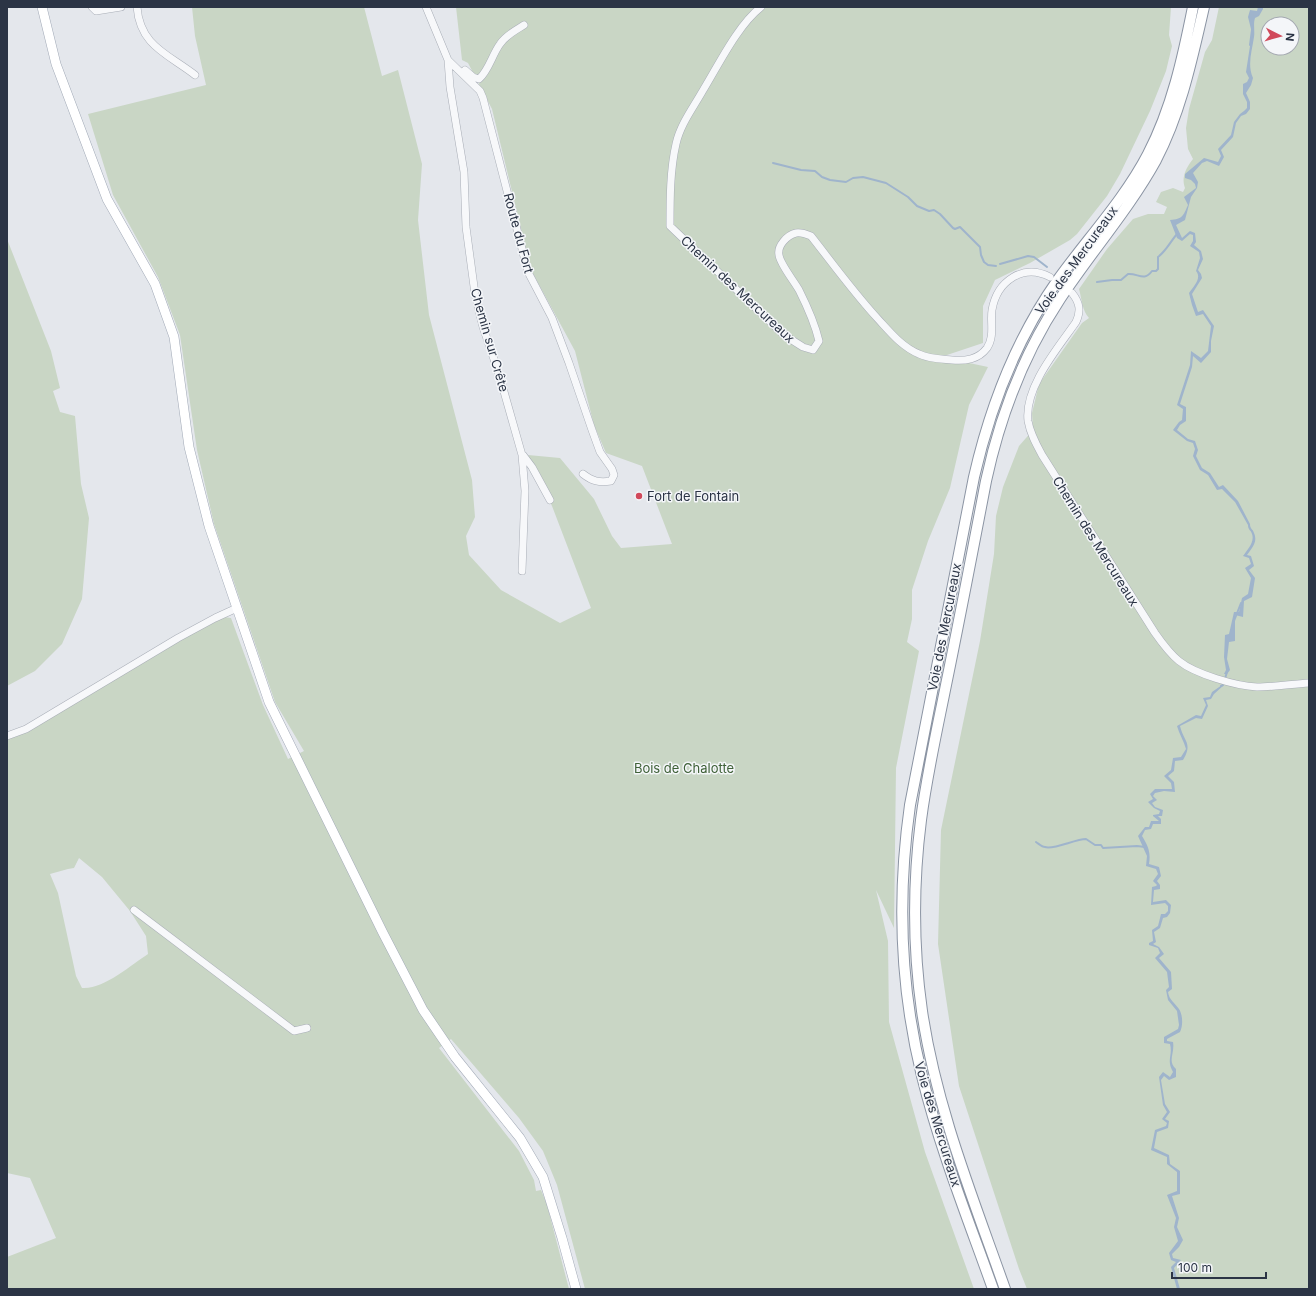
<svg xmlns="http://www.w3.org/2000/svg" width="1316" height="1296" viewBox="0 0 1316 1296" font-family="Inter,sans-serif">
	<rect width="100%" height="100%" fill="#e4e7ec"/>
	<!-- green -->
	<path fill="#c9d6c5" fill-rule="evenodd" d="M192,7H364L382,76L398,70L422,164L418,220L429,315L472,480L475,517L466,536L469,555L501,590L560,623L591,608L552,506L528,455L560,458L594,499L612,536L621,548L672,544L642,466L606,453L594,425L575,351L531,270L492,109L468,63L462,60L456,7H1171L1169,35L1172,46L1166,71L1150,111L1120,174L1107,196L1077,234L1070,240L1030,263L995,280L983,306V343L941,357L988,367L969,405L950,488L928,541L912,590V619L907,642L919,651L896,768L894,928L876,890L888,941L889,1022L925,1152L974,1289H585L557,1185L543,1151L519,1118L451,1039L439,1048L519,1151L534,1180L536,1191L541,1190L547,1205L569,1289H7V1257L56,1238L30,1178L7,1173V739L178,641L224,617L231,618L263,705L288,759L304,751L275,702L214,524L197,450L180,335L158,277L113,195L88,114L206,85L195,36ZM79,858L102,877L130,911L146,936L148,954C131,965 103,990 82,988L76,976L58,893L50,874L68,869L74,868Z
		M1219,7H1309V1289H1027L1019,1269L959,1086L938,944L941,830L980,641L994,554L996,516L1003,487L1019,446L1033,430L1032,413L1039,384L1082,323L1089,318C1082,310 1082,300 1079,289L1107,249L1133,219L1148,214H1164L1167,207L1156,202L1161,192L1173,188L1183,192L1185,188C1181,177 1186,168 1193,159L1188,149L1186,128L1189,109L1205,52L1212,40ZM1268,24H1292V48H1268Z
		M7,239L51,351L60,388L53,391L60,412L75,416L81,484L89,518L82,599L62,644L35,671L7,686Z"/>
	<!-- water -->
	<path fill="#9fb4cc" d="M1258,7H1263V9L1259,16L1255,18C1253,24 1255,31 1254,37C1252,51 1247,65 1253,78L1251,85L1246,93L1250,102V109L1246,114L1241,116L1236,123L1233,137L1221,150L1224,157L1219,166L1207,161L1202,163L1193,173L1198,182L1197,188L1191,197L1185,220L1176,225L1182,238L1190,231L1195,233L1196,242L1194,245L1201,251L1203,259L1198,270L1201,274L1202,278L1192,294L1198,312L1203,310L1214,326L1211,341V352L1201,363L1193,356L1192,367L1180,404L1186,407V421L1180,425L1177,430L1188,439L1195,441L1198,450L1196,456L1202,468L1210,473L1219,487L1223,485L1238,501L1250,524C1250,529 1253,529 1254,533C1258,542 1252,548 1247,555L1251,556L1254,566L1249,570L1255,578L1252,597L1244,601L1243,617L1235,615V641L1229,642L1227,659L1230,670L1227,674H1224L1226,670L1224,657L1225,635L1229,634L1234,612H1239L1242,598L1248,594L1251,578L1245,568L1251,564L1249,558L1243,556C1247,550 1255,542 1252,534C1251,530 1248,530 1248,525L1235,502L1222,489L1217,490L1208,475L1200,470L1193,456L1195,449L1193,443L1187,441L1173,430L1179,422L1182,420L1183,409L1177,405L1190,365L1191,351L1201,358L1208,351L1211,326L1203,314L1196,316L1192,305L1189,293C1194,286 1202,278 1196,271L1200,258L1199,252L1190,246L1193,241V235L1190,234L1182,241L1177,238L1170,220C1183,219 1183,216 1188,205L1184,197L1196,188L1195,184L1191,180L1185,178V174L1204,158L1218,162L1221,156L1218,149L1231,135L1234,122L1240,114L1244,111L1247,108V102L1243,94V84L1247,82L1249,78L1246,72L1252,33L1248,17L1250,10L1257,11Z
		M1222,685H1224L1214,694L1211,699L1206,700L1208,706L1202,719L1196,718L1180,726C1184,742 1193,743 1183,760L1175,761L1174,771L1168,776L1174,782L1175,792L1164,791L1155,793L1153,796L1157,800L1152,803L1155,807L1163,810L1162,816H1158L1161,819V824H1153L1151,829L1145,830L1142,836C1148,846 1151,852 1149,864L1159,867L1161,876L1157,881L1160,885V889L1154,890L1153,902L1166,900L1171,905L1170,913L1167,917L1163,918L1160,928L1154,932L1156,942L1153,944L1159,947L1164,954L1159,958L1171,972L1172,989L1168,992C1169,1000 1175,1003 1179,1009C1183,1015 1183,1026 1180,1032L1167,1039V1041L1173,1042C1175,1054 1167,1061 1176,1069V1077L1169,1080L1164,1076L1161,1080L1165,1104L1170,1112L1165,1119L1169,1121L1168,1128L1157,1132L1154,1148L1169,1155L1170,1164L1180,1171V1194L1172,1196L1179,1218L1177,1227L1183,1240L1179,1247L1172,1254L1173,1258L1181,1260L1174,1268L1180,1289H1177L1171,1267L1176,1262L1171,1260L1169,1253L1178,1241L1174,1227L1176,1218L1167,1195L1177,1191V1172L1167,1164V1157L1151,1150L1155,1130L1166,1126L1167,1123L1162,1119L1167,1112L1163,1105L1159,1077L1163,1072L1170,1077L1173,1072C1166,1060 1173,1056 1170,1044L1164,1043V1037L1178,1029L1179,1025L1177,1011L1168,1000L1166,990L1169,987L1167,972L1155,958L1160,953L1158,948L1149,945V943L1153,941L1152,930L1158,926L1161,914H1165L1168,911V906L1165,903L1151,905L1152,887L1156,886L1157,885L1153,881L1158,874L1156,869L1146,866L1147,856L1138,836L1145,827H1149L1151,821H1159L1153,816V815L1159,814L1160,811L1154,808L1148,802L1153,799L1150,794L1155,789H1172L1171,783L1164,776L1171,770L1173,758L1181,757L1186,749C1184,741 1179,734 1177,726L1196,715L1201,716L1206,705L1203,698L1210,697L1212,692Z"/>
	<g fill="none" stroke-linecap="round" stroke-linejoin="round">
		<!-- stream -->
		<path stroke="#9fb4cc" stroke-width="2" d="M1250,45L1252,30
			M773,163L801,170L815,171L822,177L830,180L846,182L853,178L863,177L886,183L908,197L917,206L929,211L934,210L940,214L953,228L955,229L960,227L980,247L981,255L984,262L988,265L996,266
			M1000,264L1028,256L1034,257L1047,267
			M1097,282L1112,280H1121L1128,274C1138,273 1144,282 1152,271H1156L1158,269V257C1167,250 1170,242 1177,234
			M1234,621L1241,603
			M1221,686L1223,685L1227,672
			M1036,842C1039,844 1042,847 1045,847C1054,850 1075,839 1086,839L1095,845H1101L1103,848L1137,846L1145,847"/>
		<!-- minor casing -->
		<g stroke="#a9aeb7" stroke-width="8">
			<path id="minor" d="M92,7L96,11L121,7
				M137,7C140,46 168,54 195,75
				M426,7L448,60L480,91L483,98L528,272L552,318L569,363L592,430L600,452L612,469L614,475L611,481C599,483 592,481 583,474
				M761,7C737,26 718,66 702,92C693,108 680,125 676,144C670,170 670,199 670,226L784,335L803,347L813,350L819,341C815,324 807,306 799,290C794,281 780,264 779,255C777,246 787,235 796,233C801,232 806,234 811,236C833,264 854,293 878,319C890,332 902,347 919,354C929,359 941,359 952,360C965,361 978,360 987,348C995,336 990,322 992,310C997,281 1023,263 1050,277
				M448,60L450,87L464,172L466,227L475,294L483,327L499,374L522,455L525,491L522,571
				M465,70L473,77L479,79C489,70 492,55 500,44C506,35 516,30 524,25
				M1072,293C1080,303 1081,311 1076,322C1058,348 1024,387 1028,421C1030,433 1036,444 1042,455L1155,633C1162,643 1169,653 1179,661C1195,674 1236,686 1257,687C1274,687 1292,684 1309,683
				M523,455L532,467L550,500
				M7,736L26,729L178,638L215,618L237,608
				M134,910L294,1031L307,1028"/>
		</g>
		<!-- major casing -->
		<g stroke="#a3abb8" stroke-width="10">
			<path id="major" d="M42,7L56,64L107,199L155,284L174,337L189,447L209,526L269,702L383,933L423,1010L455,1057L520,1138L543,1177L562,1238L576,1289"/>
		</g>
		<!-- highway casing -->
		<g stroke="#8b94a3" stroke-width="12">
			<path id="highway" d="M993,1289C968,1219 940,1149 922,1076C900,987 897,896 910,805L974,477C990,407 1015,341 1057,281C1087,239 1124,200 1148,154C1172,108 1183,57 1193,7
				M1005,1289C973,1198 936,1107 922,1011C913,948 913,883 921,820C927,774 937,730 946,685C960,617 973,549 986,481C1000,416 1023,355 1060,299C1091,252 1129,209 1156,160C1181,112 1192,59 1204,7"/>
		</g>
		<!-- minor -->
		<use href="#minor" stroke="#f7f8fa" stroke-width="7"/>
		<!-- major -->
		<use href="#major" stroke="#fff" stroke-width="9"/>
		<!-- highway -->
		<use href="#highway" stroke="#fff" stroke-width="10"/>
	</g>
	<!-- markers -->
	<circle fill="#d1495b" stroke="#f4f6f9" stroke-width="1.5" cx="639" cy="496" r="4"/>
	<g text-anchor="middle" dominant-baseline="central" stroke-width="3" stroke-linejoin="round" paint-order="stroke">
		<!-- street labels -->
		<g font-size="13" fill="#2b3445" stroke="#f4f6f9">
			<text transform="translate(519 233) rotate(75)">Route du Fort</text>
			<text transform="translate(1076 260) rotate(-54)">Voie des Mercureaux</text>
			<text transform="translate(738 289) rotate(43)">Chemin des Mercureaux</text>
			<text transform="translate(490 340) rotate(74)">Chemin sur Crête</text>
			<text transform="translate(1096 541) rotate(58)">Chemin des Mercureaux</text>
			<text transform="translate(944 627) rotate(-79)">Voie des Mercureaux</text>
			<text transform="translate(938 1124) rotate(73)">Voie des Mercureaux</text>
		</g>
		<!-- poi labels -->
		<g font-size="13" fill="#2b3445" stroke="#f4f6f9" text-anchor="start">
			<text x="647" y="496">Fort de Fontain</text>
		</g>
		<!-- park labels -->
		<g font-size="13" fill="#3f6138" stroke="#f4f6f9">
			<text x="684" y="768">Bois de Chalotte</text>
		</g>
	</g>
	<!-- border -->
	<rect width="1316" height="1296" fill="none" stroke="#2b3445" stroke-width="16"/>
	<!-- north arrow -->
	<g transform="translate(1280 36) rotate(96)"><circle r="19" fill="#f4f6f9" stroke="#a4a8b1"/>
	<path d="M0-3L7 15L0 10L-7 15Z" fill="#d1495b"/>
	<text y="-6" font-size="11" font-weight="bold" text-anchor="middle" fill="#2b3445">N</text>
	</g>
	<!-- scale -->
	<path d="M1172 1272v6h94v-6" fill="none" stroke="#2b3445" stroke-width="2"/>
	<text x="1178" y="1272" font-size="12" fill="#2b3445" stroke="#f4f6f9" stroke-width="3" paint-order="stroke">100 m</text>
</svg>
